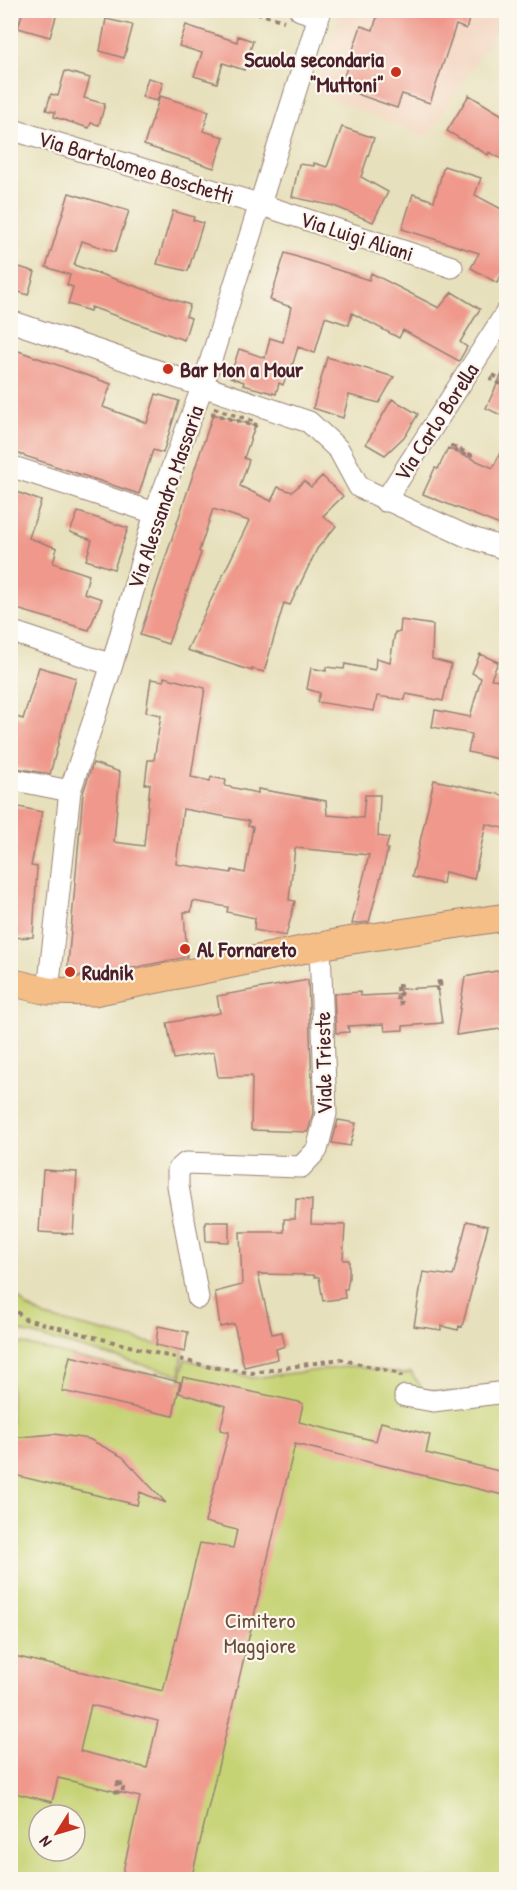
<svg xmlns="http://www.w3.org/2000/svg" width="517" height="1890" viewBox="0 0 517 1890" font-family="'Patrick Hand',sans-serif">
	<rect width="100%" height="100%" fill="#fbf7ec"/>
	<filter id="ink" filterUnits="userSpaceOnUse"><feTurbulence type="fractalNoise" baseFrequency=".0167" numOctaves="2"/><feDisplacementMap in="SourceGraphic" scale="12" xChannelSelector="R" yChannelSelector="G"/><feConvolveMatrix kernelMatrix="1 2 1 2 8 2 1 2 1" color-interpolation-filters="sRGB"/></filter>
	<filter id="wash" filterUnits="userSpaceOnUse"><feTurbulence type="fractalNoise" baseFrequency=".008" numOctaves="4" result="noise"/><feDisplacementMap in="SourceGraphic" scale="24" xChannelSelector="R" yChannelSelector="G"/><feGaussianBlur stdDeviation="1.35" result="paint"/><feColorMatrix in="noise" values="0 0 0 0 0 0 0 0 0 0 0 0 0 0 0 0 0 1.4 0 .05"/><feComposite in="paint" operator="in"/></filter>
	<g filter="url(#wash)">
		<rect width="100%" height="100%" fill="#e7e0bc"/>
		<!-- built -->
		<path fill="#f3d4bf" d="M342,11H506V15L427,136L312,91Z"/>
		<!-- green -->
		<path fill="#c6d374" stroke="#887950" stroke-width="1.5" fill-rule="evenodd" d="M11,1290L27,1307L45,1317L183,1351L180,1375L19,1331L11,1323Z
			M11,1341L180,1382L185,1359L252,1378L353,1366L405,1374L411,1372L423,1390L506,1397V1879L11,1880ZM39,1815H75V1851H39Z"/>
		<g id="blocks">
			<!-- building -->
			<path fill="#ef988b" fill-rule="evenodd" d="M23,10H58L50,37L18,28Z
				M379,10H472L466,29L456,25L430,103L402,94L397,108L340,88L361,26L373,30Z
				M106,19L133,25L124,58L100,51Z
				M186,25L237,42L238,36L253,41L244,70L223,63L217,83L194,76L202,53L179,46Z
				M65,71L90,78L84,98L105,104L99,125L91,123L89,128L54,117L55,112L46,110L51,94L58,96Z
				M148,78L163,82L157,101L142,97Z
				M469,95L507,118V162L489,152L488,155L447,131Z
				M160,96L209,111L203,131L224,137L214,168L144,145Z
				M342,127L374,138L361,177L388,192L373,222L334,206L292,197L299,164L314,166V163L327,167Z
				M444,166L481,178L475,195L507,212V265L497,283L471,268L479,253L402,229L413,194L434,201Z
				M69,193L129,211L115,252L82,241L74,265L190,305L186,316L191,318L184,340L91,307L90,311L68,304L73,287L67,285L70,275L46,267Z
				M173,211L194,217L193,220L203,223L188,271L157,264Z
				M285,253L369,280L371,273L439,308L452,292L480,309L460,342L467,347L459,361L403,330L399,338L352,313L349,325L325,317L315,353L298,347L289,376L287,374L283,385L279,383L276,394L243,385L244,382L230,377L239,349L265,358L270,338L283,342L291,307L270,300Z
				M10,264L35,272L28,295L10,289Z
				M10,348L111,384L103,407L147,423L156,394L179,401L163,453L153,450L139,494L10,451Z
				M327,357L394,377L379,403L349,395L343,418L313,408Z
				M507,363V418L486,408Z
				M392,399L418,414L406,435L385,455L366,444Z
				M213,414L255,426L244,458L249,460L240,486L271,501L278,487L292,492L304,481L311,487L322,476L343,496L323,516L336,526L317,549L290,605L284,603L264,672L252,669V671L187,650L249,521L213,509L199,551L201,553L168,644L140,635Z
				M507,438V528L423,494L435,468L438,469L448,448L493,468Z
				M14,491L41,501L29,538L57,548L53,563L89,575L84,593L102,599L89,630L10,607V504Z
				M78,512L128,528L114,569L86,560L92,540L70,532Z
				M401,620L433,625L432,659L451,664L443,701L406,694L405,700L377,696L374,711L317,702L320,693L307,689L311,668L326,671V667L344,669L345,664L375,670L376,658L390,662L395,632H400Z
				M480,654L498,662L491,679L507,681V761L468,752L472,734L432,727L435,710L470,717L481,678L472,673Z
				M39,667L76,678L50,774L10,767V715L23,719Z
				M164,677L205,688L191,777L210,781L211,777L226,780L225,786L258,793V789L326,801L327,815L363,818L365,795H380L378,836L389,838L386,848L388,849L369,922L352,924L369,855L295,848L289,900L295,901L286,936L254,930L255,918L227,912L228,907L193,901L191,912H184L187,957L93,976H67L83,793L93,763L120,772L114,842L144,846L150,784H145L148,760H154L161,715L146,712L151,679L164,681ZM183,809L249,821L248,826L253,827L245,873L232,870L231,873L176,864Z
				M434,780L507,796V829L486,824L474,879L445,872L443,884L412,877Z
				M10,805L42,812L31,866L37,867L33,937L10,938Z
				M507,969V1028L456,1035L465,977Z
				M308,980L313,1113L308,1132L251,1130L252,1076L218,1077L214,1052L174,1059L167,1023L220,1013L217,996Z
				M437,987L442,1023L403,1026V1030L385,1031L384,1024L348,1026L349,1032L336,1033L334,994L360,992L361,996L400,994V989Z
				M338,1120L356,1123L350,1146L332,1143Z
				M43,1170L77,1172L73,1234L39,1232Z
				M296,1199L312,1200L311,1224L345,1225L343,1260H349V1277L347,1289H344L345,1298L323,1301L319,1277H314V1275L258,1274L272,1334L282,1332L285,1346L276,1349L278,1359L244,1367L234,1324L220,1327L215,1292L242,1285L240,1232H284V1219H295Z
				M467,1221L488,1226L462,1327L459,1326L458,1330L441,1326V1330L414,1326L423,1272L453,1276Z
				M205,1222H229V1242L206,1241Z
				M158,1326L188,1332L185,1352L156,1345Z
				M70,1356L180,1382L173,1416L62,1391Z
				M183,1377L299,1402L303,1404L299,1422L376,1441L381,1422L430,1435L426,1453L507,1473V1496L295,1444L191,1880H121L140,1797L58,1778L52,1802L10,1792V1655L163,1691L200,1543L233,1548L237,1530L205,1522L229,1432L220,1430L226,1406L179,1393ZM91,1705L158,1721L147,1768L80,1751Z
				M54,1434L89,1439L123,1457L166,1503L140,1492L137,1505L10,1474V1438Z"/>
		</g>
	</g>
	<g filter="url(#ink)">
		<use href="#blocks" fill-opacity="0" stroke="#988074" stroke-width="1.5"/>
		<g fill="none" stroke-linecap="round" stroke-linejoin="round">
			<!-- minor casing -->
			<g stroke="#988074" stroke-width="23">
				<path id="minor" d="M300,10L319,16
					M10,129L271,208L452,267
					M10,321L309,422L339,450L359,487L466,536L506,549
					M10,466L155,513
					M385,501L506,313
					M10,631L112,665
					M10,779L70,791
					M48,991L70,791L112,665L155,513L203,385L321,10
					M198,1298L178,1186V1170L186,1163L301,1167L317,1150L326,1114L320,947
					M405,1396L433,1401L506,1392"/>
			</g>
			<!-- major casing -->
			<g stroke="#988074" stroke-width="29">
				<path id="major" d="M10,982L48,991L94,992L346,941L506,917"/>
			</g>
			<!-- path -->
			<path stroke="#988074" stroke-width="4" stroke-dasharray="4.5 4.5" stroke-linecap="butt" d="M248,10L284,21
				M493,375L504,381L502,385L491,379Z
				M214,408L256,422L255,426L213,414Z
				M452,446L471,455L469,457L451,449Z
				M440,982L441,989H437L436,983Z
				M397,986H400L401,1003L398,1004Z
				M10,1306L25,1319L210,1367L253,1373L340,1359L400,1374L401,1377
				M118,1783L124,1784L122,1793L116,1792Z"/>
			<!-- minor -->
			<use href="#minor" stroke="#fff" stroke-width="21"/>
			<!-- major -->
			<use href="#major" stroke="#f6be87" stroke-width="27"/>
		</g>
	</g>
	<!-- markers -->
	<g fill="#c8321e" stroke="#fbf7ec" stroke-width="2">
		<circle cx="396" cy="72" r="6"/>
		<circle cx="168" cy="369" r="6"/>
		<circle cx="185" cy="949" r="6"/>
		<circle cx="70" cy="972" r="6"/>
	</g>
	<g text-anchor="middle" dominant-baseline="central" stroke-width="4.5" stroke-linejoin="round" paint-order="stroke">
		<!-- poi labels -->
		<g font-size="22" font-weight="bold" fill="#4a1f2b" stroke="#fbf7ec" text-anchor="start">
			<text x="384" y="59" text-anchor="end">Scuola secondaria<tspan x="384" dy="25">"Muttoni"</tspan></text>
			<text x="180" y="369">Bar Mon a Mour</text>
			<text x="197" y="949">Al Fornareto</text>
			<text x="82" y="972">Rudnik</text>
		</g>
		<!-- street labels -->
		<g font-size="22" fill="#4a1f2b" stroke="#fbf7ec">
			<text transform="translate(136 167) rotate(17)">Via Bartolomeo Boschetti</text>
			<text transform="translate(357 236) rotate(18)">Via Luigi Aliani</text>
			<text transform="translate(436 422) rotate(-57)">Via Carlo Borella</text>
			<text transform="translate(165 497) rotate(-71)">Via Alessandro Massaria</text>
			<text transform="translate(323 1063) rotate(-91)">Viale Trieste</text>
		</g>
		<!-- park labels -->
		<g font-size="22" fill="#694c3d" stroke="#fbf7ec">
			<text x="260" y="1620">Cimitero<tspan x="260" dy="25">Maggiore</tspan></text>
		</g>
	</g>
	<!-- margin -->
	<rect width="517" height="1890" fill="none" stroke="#fbf7ec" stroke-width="36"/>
	<!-- north arrow -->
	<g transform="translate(57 1833) rotate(233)"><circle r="28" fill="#fbf7ec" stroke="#b4a19f" stroke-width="1.5"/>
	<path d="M0-4.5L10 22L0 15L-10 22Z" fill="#c8321e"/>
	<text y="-9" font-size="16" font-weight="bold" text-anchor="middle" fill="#4a1f2b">N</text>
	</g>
</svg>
